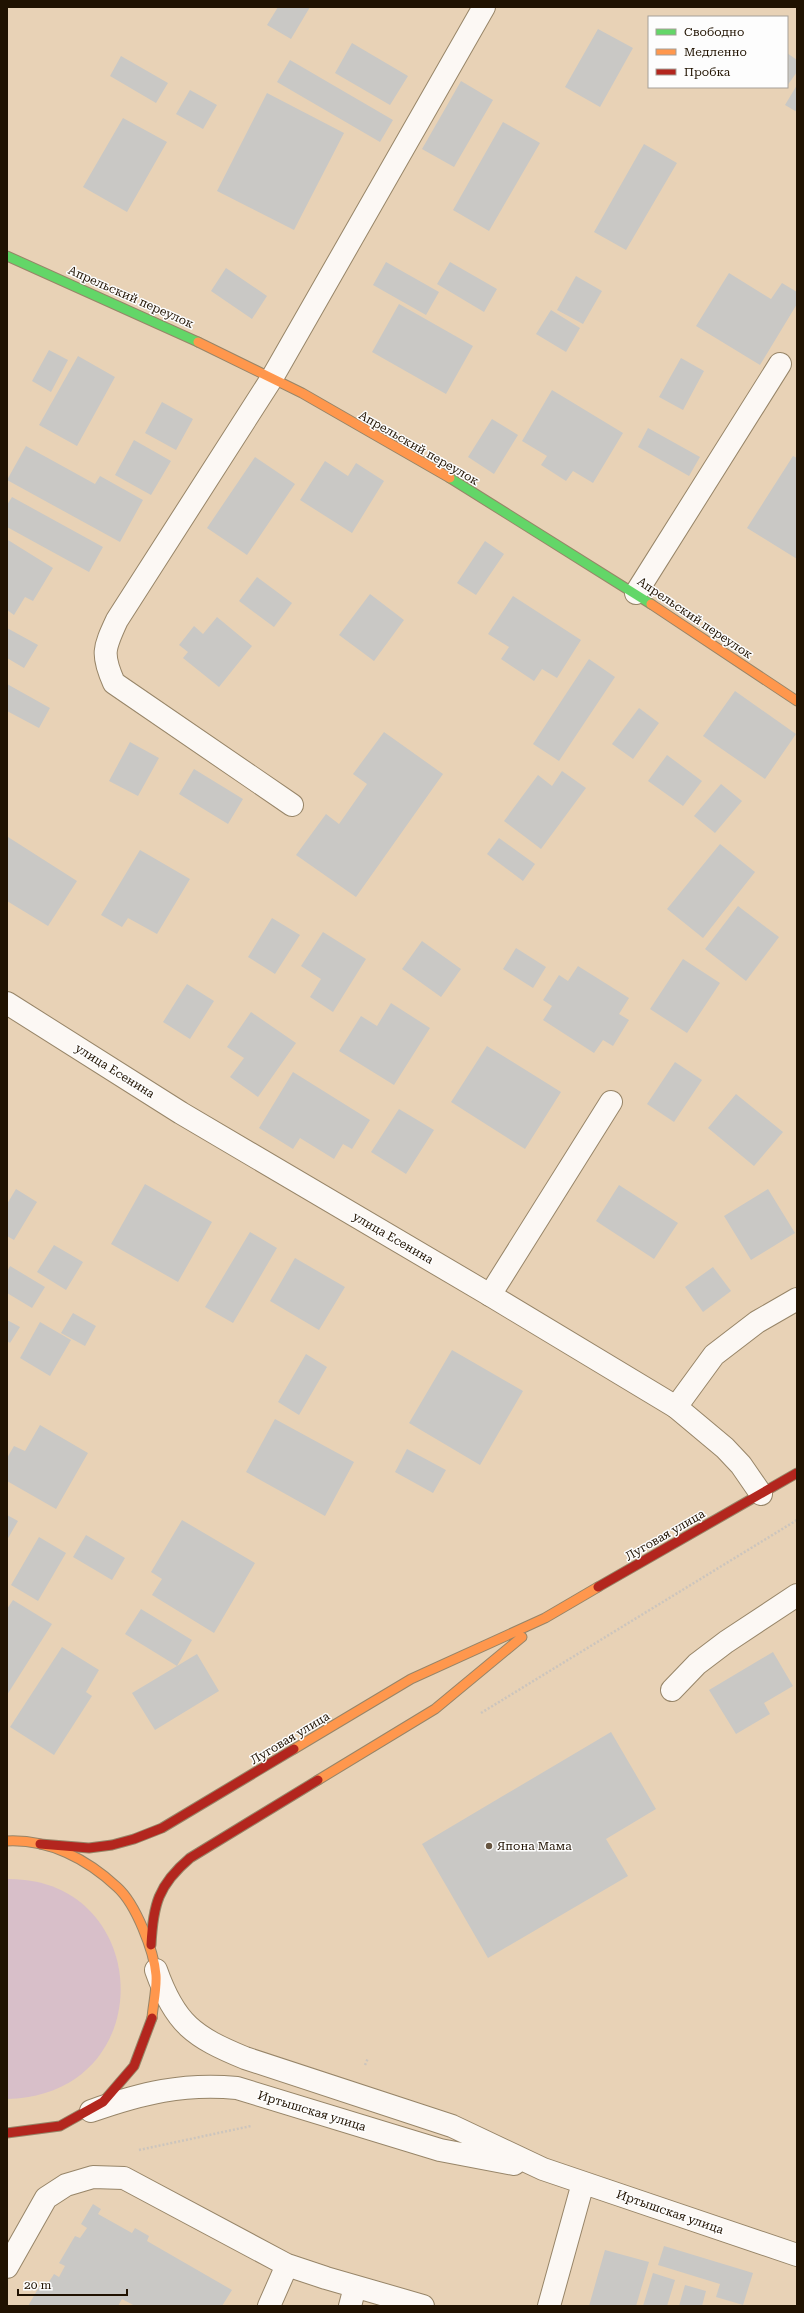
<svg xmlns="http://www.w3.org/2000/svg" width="804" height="2313" viewBox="0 0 804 2313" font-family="'Roboto Serif',serif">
	<rect width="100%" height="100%" fill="#e8d2b6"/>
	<!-- green -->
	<path fill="#d8bfc9" d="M7,1879C154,1877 163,2095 7,2099Z"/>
	<!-- building -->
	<path fill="#c9c8c5" d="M278,7H310L291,39L267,25Z
		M598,29L633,48L600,107L565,87Z
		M352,43L408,76L390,105L335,73Z
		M787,53L797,60V72L787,86Z
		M121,56L168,83L156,103L110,76Z
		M290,60L393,120L380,142L277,82Z
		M461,81L493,100L454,167L422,149Z
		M797,85V112L785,105Z
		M190,90L217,105L203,129L176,114Z
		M267,93L344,133L294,230L217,191Z
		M123,118L167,142L127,212L83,187Z
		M503,122L540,143L489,231L453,210Z
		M644,144L677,163L626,250L594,232Z
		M386,262L439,292L426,315L373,285Z
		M450,262L497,289L484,312L437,284Z
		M226,268L267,296L252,319L211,291Z
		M729,273L771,299L782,283L797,292V304L760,365L696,326Z
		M576,276L602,291L583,324L557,310Z
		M399,304L473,346L446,394L372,352Z
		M551,310L580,328L566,352L536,334Z
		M49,350L68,360L51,392L32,381Z
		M78,356L115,377L77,446L39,425Z
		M681,358L704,371L683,410L659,397Z
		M552,390L623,433L593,483L573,471L566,481L541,465L547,456L522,441Z
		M162,402L193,419L176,450L145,433Z
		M492,419L518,435L494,474L468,457Z
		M648,428L700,457L689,476L638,447Z
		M134,440L171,461L151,495L115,475Z
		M26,446L95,484L100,476L143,500L120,542L7,480Z
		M793,456L797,458V559L747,528Z
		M255,457L295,484L247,555L207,528Z
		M325,461L348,476L356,463L384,481L352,533L300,500Z
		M12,497L103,547L89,572L7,527V505Z
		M8,540L53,568L33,601L25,597L14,615L7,610Z
		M485,541L504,554L476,595L457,583Z
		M257,577L292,603L274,627L239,601Z
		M370,594L404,620L374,661L339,635Z
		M513,596L581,640L557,678L542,669L534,681L501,659L509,647L488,634Z
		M217,617L252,646L219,687L183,658L188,652L179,645L194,626L203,634Z
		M7,628L38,645L24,668L7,658Z
		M589,659L615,677L559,761L533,744Z
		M7,684L50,708L39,728L7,711Z
		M735,691L796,734L765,779L703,736Z
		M639,708L659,723L633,759L612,744Z
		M384,732L443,774L356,897L296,855L326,814L339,824L367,784L353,774Z
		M130,742L159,758L138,796L109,781Z
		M667,755L702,781L683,806L648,781Z
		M194,769L243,799L228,824L179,794Z
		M562,771L586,788L541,849L504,821L538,775L552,786Z
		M721,784L742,801L715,833L694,816Z
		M8,837L77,881L48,926L7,901Z
		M499,838L535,864L523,881L487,854Z
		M720,844L755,872L703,938L667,909Z
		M140,850L190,879L157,934L128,918L122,927L101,915Z
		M738,906L779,937L746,981L705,949Z
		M272,918L300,935L275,974L248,957Z
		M323,932L366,959L333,1012L310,997L321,979L301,966Z
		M422,941L461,969L441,997L402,969Z
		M516,948L546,967L533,988L503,969Z
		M683,959L720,983L687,1033L650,1009Z
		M578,966L629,998L619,1014L629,1020L613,1046L603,1040L594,1053L543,1020L552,1006L543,1000L559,975L568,981Z
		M187,984L214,1001L190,1039L163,1022Z
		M391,1003L430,1028L394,1085L339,1051L361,1016L377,1026Z
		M251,1012L296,1043L258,1097L230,1077L244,1058L227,1047Z
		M487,1046L561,1092L525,1149L451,1102Z
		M675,1062L702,1080L674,1122L647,1104Z
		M293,1072L370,1120L352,1149L343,1144L334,1159L300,1138L293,1149L259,1128Z
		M736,1094L783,1132L754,1166L708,1128Z
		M399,1109L434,1130L406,1174L371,1152Z
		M145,1184L212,1222L178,1282L111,1244Z
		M619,1185L678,1223L654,1259L596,1221Z
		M16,1189L37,1202L14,1240L7,1236V1204Z
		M768,1189L795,1233L751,1260L724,1216Z
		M250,1232L277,1248L233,1323L205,1307Z
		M54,1245L83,1262L66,1290L37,1272Z
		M295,1258L345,1287L319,1330L270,1301Z
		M10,1266L45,1287L32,1308L7,1293V1272Z
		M713,1267L731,1291L703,1312L685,1287Z
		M73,1313L96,1326L85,1346L61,1333Z
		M7,1320L20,1327L10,1343L7,1341Z
		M40,1322L71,1340L50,1376L20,1358Z
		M452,1350L523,1391L480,1465L409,1423Z
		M306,1354L327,1367L299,1415L278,1402Z
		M275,1419L354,1462L325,1516L246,1472Z
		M40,1425L88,1453L56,1509L7,1481V1458L14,1446L25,1451Z
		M407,1449L446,1470L433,1493L395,1472Z
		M7,1515L18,1521L7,1540Z
		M182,1520L255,1563L214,1633L152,1595L162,1579L151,1572Z
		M86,1535L125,1558L112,1580L73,1557Z
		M39,1537L66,1553L38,1601L11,1585Z
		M13,1600L52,1624L7,1695V1609Z
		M141,1609L192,1640L177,1666L125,1634Z
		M62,1647L99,1670L86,1692L92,1696L54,1755L10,1727Z
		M773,1652L793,1686L764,1703L770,1714L736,1734L709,1690Z
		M197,1654L219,1691L155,1730L132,1693Z
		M611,1732L656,1809L606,1839L628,1876L488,1958L422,1844Z
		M93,2204L101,2209L98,2214L132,2233L135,2228L149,2236L147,2241L232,2290L222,2306H135L122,2299L118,2306H28L42,2282L47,2285L54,2274L59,2277L65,2266L59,2263L75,2236L80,2238L87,2228L81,2224Z
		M664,2246L753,2273L743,2305L716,2297L720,2284L658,2265Z
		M605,2250L649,2262L636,2306H589Z
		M653,2273L675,2280L667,2306H643Z
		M685,2285L706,2291L702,2306H679Z"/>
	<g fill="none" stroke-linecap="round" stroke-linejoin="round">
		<!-- lane casing -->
		<g stroke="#978568" stroke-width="24">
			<path id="lane" d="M636,593L780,364
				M292,805L114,683C101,654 104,648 117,620L272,378L484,7
				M490,1295L611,1102
				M676,1407L714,1355L757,1322L797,1299
				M672,1690L697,1664L726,1642L797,1595
				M7,2267L46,2198L66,2185L93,2177L124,2178L287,2265L326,2278L423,2306
				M269,2306L287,2265
				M350,2306L355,2287"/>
		</g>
		<!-- street casing -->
		<g stroke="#978568" stroke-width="24">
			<path id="street" d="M7,1003L181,1113L490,1295L676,1407L725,1448L741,1465L761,1494
				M156,1970C175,2024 194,2037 245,2058L452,2126L543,2169L797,2255
				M91,2111C142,2093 183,2083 237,2088L440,2150L514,2164
				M549,2306L583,2183"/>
		</g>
		<!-- fast casing -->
		<g stroke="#978568" stroke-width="11">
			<path id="fast" d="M7,256L198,342
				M450,478L651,604"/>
		</g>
		<!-- slow casing -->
		<g stroke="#978568" stroke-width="11">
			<path id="slow" d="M198,342L302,393L450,478
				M651,604L797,701
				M294,1749L411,1679L545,1618L598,1587
				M318,1780L435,1709L522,1637
				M7,1841C49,1839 87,1859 117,1887C136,1904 154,1951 156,1975C157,1989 153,2005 152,2018"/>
		</g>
		<!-- jam casing -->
		<g stroke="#978568" stroke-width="11">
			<path id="jam" d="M598,1587L797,1473
				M40,1844L89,1848L112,1845L134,1839L162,1828L294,1749
				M151,1945C153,1905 158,1885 190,1858L318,1780
				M7,2133L60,2126L103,2102L134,2066L152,2018"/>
		</g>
		<!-- path -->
		<path stroke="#ccc5bd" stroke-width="2.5" stroke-dasharray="2 2" stroke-linecap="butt" d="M481,1713L797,1520
			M365,2065L368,2058
			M139,2150L251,2126"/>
		<!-- lane -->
		<use href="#lane" stroke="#fcf8f4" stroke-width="22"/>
		<!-- street -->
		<use href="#street" stroke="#fcf8f4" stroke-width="22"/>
		<!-- fast -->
		<use href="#fast" stroke="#63d668" stroke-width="9"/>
		<!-- slow -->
		<use href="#slow" stroke="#ff974d" stroke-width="9"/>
		<!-- jam -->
		<use href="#jam" stroke="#b3261e" stroke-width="9"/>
	</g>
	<!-- markers -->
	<circle fill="#665540" stroke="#fdfdfd" stroke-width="1.5" cx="489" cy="1846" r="4"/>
	<g text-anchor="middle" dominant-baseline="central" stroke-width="3" stroke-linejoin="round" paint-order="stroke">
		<!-- street labels -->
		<g font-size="12" fill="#201201" stroke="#fdfdfd">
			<text transform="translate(131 297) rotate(24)">Апрельский переулок</text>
			<text transform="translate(419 448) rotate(30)">Апрельский переулок</text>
			<text transform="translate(695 618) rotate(34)">Апрельский переулок</text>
			<text transform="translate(115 1071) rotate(32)">улица Есенина</text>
			<text transform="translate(393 1238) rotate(30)">улица Есенина</text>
			<text transform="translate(665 1535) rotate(-30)">Луговая улица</text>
			<text transform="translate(290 1738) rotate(-31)">Луговая улица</text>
			<text transform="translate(312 2111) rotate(17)">Иртышская улица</text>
			<text transform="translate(670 2212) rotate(19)">Иртышская улица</text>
		</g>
		<!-- poi labels -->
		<g font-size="12" fill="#201201" stroke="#fdfdfd" text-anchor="start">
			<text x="497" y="1846">Япона Мама</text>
		</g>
	</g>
	<!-- border -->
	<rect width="804" height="2313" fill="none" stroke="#201201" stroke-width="16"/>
	<!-- legend -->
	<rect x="648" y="16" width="140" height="72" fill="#fdfdfd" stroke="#a59f98"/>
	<rect x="656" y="29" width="20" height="6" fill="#63d668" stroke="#a59f98"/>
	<text x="684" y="36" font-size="12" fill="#201201">Свободно</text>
	<rect x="656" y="49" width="20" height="6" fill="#ff974d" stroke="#a59f98"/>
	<text x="684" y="56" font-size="12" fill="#201201">Медленно</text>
	<rect x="656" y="69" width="20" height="6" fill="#b3261e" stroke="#a59f98"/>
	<text x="684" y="76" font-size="12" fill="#201201">Пробка</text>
	<!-- scale -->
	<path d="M18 2289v6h109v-6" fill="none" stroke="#201201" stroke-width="2"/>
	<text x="24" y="2289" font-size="12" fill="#201201" stroke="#fdfdfd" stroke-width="3" paint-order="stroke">20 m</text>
</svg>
